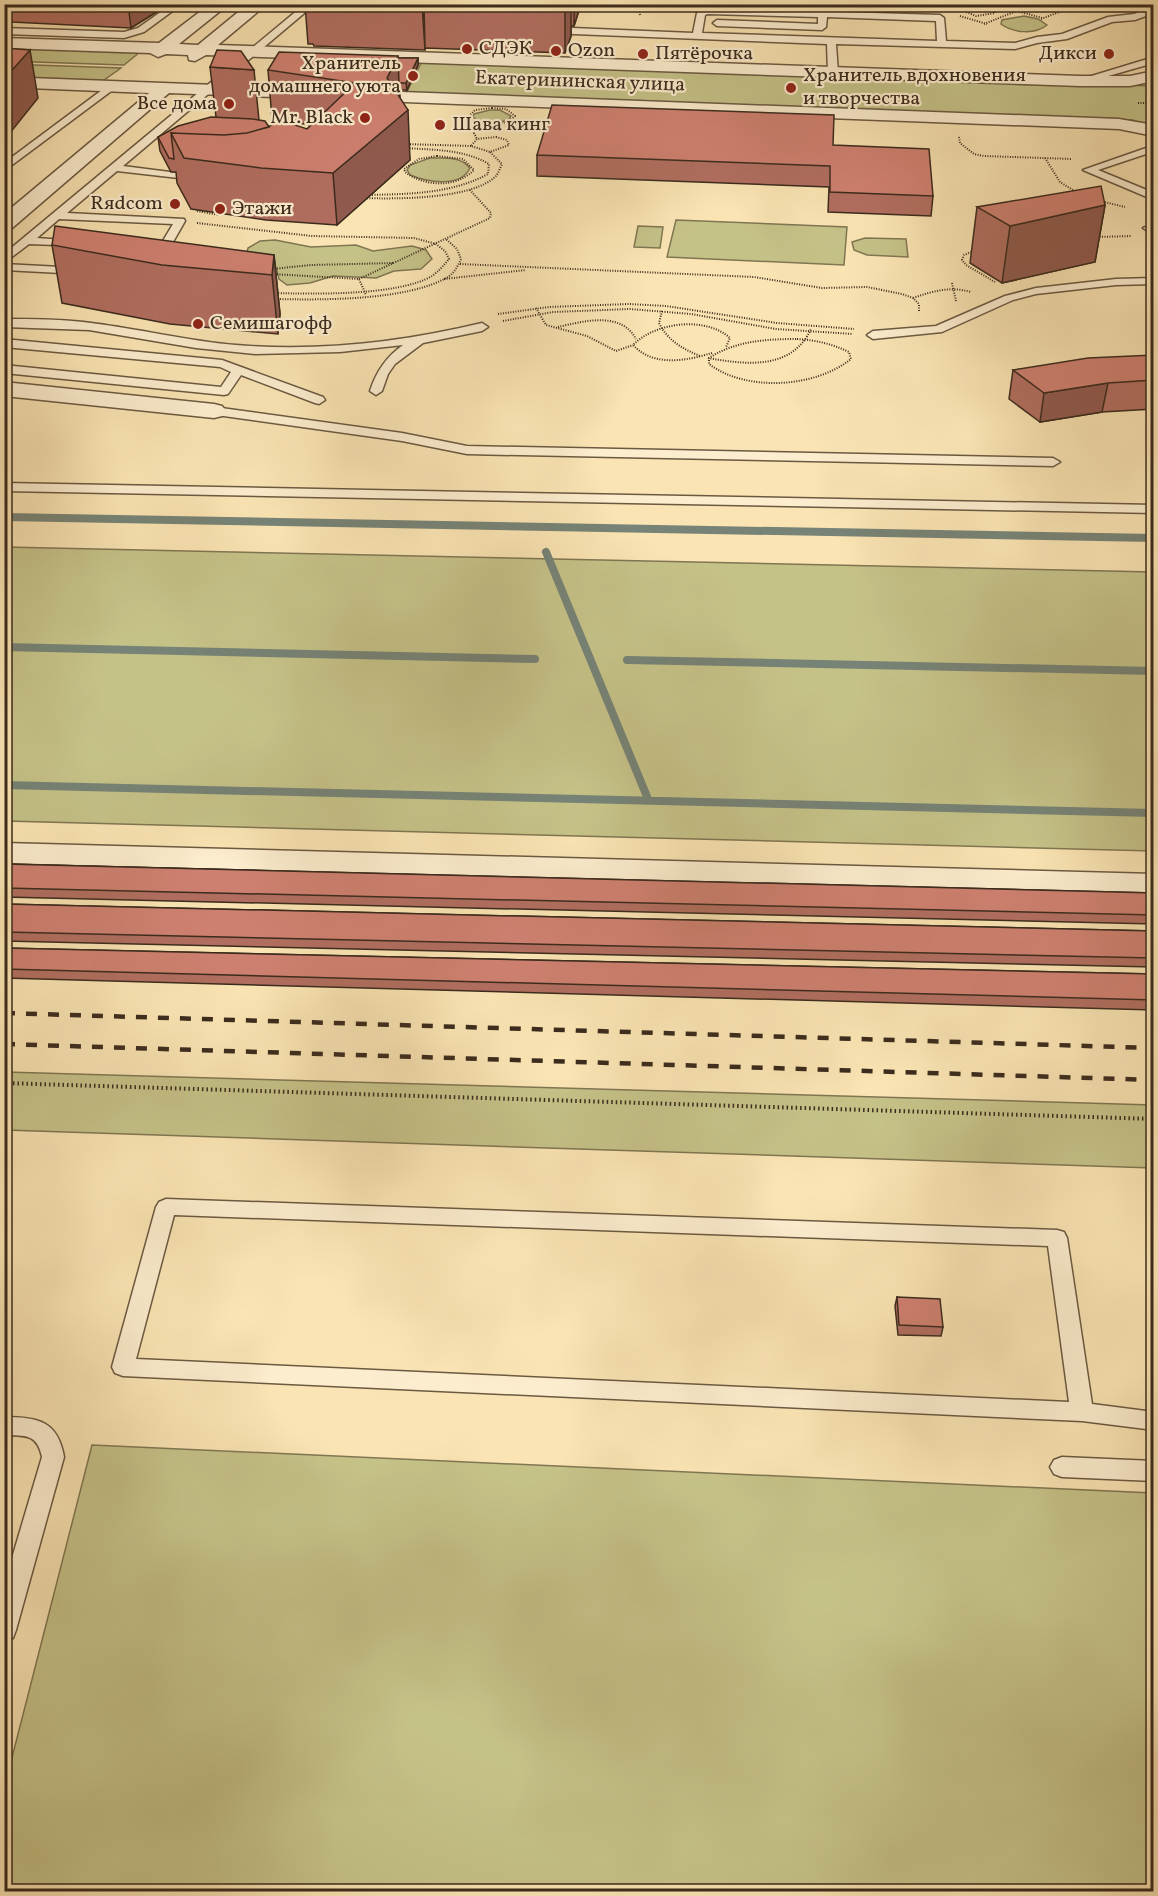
<svg xmlns="http://www.w3.org/2000/svg" width="1158" height="1896" viewBox="0 0 1158 1896" font-family="Vollkorn,serif">
	<rect width="100%" height="100%" fill="#fae4b3"/>
	<filter id="stains"><feTurbulence type="fractalNoise" baseFrequency=".00333" numOctaves="4"/><feColorMatrix values="0 0 0 0 .2 0 0 0 0 .09 0 0 0 0 .02 0 0 0 .5 -.17"/></filter>
	<radialGradient id="worn" r=".72"><stop offset=".6" stop-color="#630" stop-opacity="0"/><stop offset="1" stop-color="#630" stop-opacity=".3"/></radialGradient>
	<!-- green -->
	<path fill="#c5c288" stroke="#807652" stroke-width="1.5" d="M1024,16L1038,19L1047,25C1035,35 1013,33 1001,24L1002,20Z
		M5,47L140,52L124,65L5,61Z
		M422,61L1153,86L1154,128L1133,120L406,94Z
		M5,64L121,68L104,80L98,82L5,78Z
		M490,110H500L511,116L509,119C498,124 483,126 473,117L474,114Z
		M430,158C444,158 461,156 470,168C461,188 427,182 410,175L407,170L410,165Z
		M676,220L847,227L844,265L667,257Z
		M638,226L663,227L660,248L634,247Z
		M865,238L906,239L908,257L867,255L854,250L852,242Z
		M275,240L311,247L356,245L373,251L412,246L426,250L432,259L421,269L394,271L376,278L333,276L310,283L287,285L279,279L276,267L247,252L248,248L260,241Z
		M5,547L1153,572V851L5,821Z
		M5,1072L1153,1105V1168L5,1130Z
		M92,1445L1153,1493V1891H5V1785Z"/>
	<g fill="none" stroke-linecap="round" stroke-linejoin="round">
		<!-- stream -->
		<path stroke="#768376" stroke-width="8" d="M4,517L1154,538
			M546,552L648,799
			M4,647L535,659
			M627,660L1154,671
			M4,785L1154,813"/>
		<!-- service casing -->
		<g stroke="#6b5942" stroke-width="3">
			<path id="service" d="M172,4H182L144,32L124,38L4,34V28L124,32L138,28Z
				M305,4H315L123,166L201,176L206,179L205,181L117,171L67,213L184,219L185,221L161,263H153L151,261L173,224L59,219L37,238L77,241L81,242V246L29,244L4,263V254Z
				M1154,7V13L1135,20L1112,22L1067,39L1037,43L1015,49L836,44L838,73L833,76L828,73L827,44L548,33L543,30L548,27L693,33L697,13L708,8L940,15L944,18L946,41L1015,43L1037,37L1062,34L1108,17L1134,14ZM708,14L818,17V24L717,20L713,23L717,26L822,30L826,27L827,17L936,21L937,41L702,33L705,15Z
				M1154,57V63L1080,84L1075,81Z
				M110,84L118,86L4,171V163Z
				M1149,147L1154,148V155L1149,153L1098,170L1154,193V200L1083,170Z
				M1154,224V230L1148,231L1143,228Z
				M4,264L80,268L86,271L80,274L4,270Z
				M1154,278V284L1116,285L1036,294L1013,300L942,332L873,339L867,335L873,331L936,326L1005,296L1036,288L1116,279Z
				M4,319C33,319 63,319 91,323C140,329 188,341 236,345C318,352 403,342 482,323L488,327L482,331L423,343L395,364L388,374L382,391L376,395L370,391C376,372 386,357 403,345L340,352L255,354L196,348L89,330L4,327Z
				M4,339L222,360L323,397L325,400L319,404L315,403L241,375L228,394L224,395L4,373V365L221,387L231,372L220,367L4,347Z
				M214,407L402,433L467,446L1053,458L1060,462L1053,466L467,454L402,441L209,414L208,411Z
				M4,483L1154,505V513L4,491Z
				M166,1199L1057,1230L1064,1232L1067,1238L1092,1404L1154,1412V1430L1082,1421L123,1376L115,1373L112,1367L156,1207L159,1202ZM174,1215L1048,1246L1069,1402L136,1359Z
				M4,1417C38,1417 58,1421 64,1457L16,1630L13,1638L4,1641V1585L42,1457C37,1433 25,1436 4,1435Z
				M1062,1457L1154,1461V1481L1062,1477L1054,1474L1050,1467L1054,1460Z"/>
		</g>
		<!-- minor casing -->
		<g stroke="#6b5942" stroke-width="3">
			<path id="minor" d="M210,4H229L179,44L198,45L248,4H267L218,45L1080,76H1130L1154,71V81L1130,86H1080L206,55L195,61L189,60L188,55L166,54L158,57L150,53L4,48V38L159,43Z
				M4,77L1119,119L1154,125V136L1119,129L169,93L11,229L4,231V214L149,93L4,87Z
				M4,382L214,404L222,406L226,411L222,416L214,418L4,396Z
				M4,843L1154,874V894L4,863Z"/>
		</g>
		<!-- path-far1 -->
		<path stroke="#3b2b1d" stroke-width="2" stroke-dasharray="1 1.5" stroke-linecap="butt" d="M993,4L1042,18
			M656,5L671,7L684,5
			M954,7L977,6L993,9L995,13L976,16L964,11L966,7
			M576,8L620,11
			M625,11H639
			M640,15L639,11L658,6
			M960,16L987,24
			M1041,19L1080,4
			M984,24L1034,4
			M1138,103H1154
			M492,108L506,109L515,116C502,127 481,129 468,117L475,110Z
			M476,123L474,133L477,139
			M496,137L507,140L509,145L490,152L471,146L477,139Z
			M959,137L960,143L974,154L984,156L1072,159
			M405,144L471,146
			M437,156L463,159L474,170C456,188 425,187 405,172L404,169L419,159Z
			M1045,158L1060,182L1076,192
			M367,195C409,194 451,194 488,174L489,164C463,149 434,150 405,148
			M362,198C394,199 472,200 496,176C498,174 500,168 502,164L490,152
			M1100,201L1125,207
			M197,211L219,215
			M197,223L312,236L414,238L436,244L445,251L449,259C444,265 439,271 432,276C398,296 314,294 274,293
			M1097,237L1132,236
			M976,250L964,255L962,260L966,265L995,282
			M460,264L754,277L822,288L867,287L902,294L913,298L919,304V311
			M272,269L311,265L394,263
			M272,274L359,279L366,295
			M359,279L490,218L491,213L470,190
			M444,279L526,270
			M952,283L956,301
			M913,298C933,291 950,286 971,292
			M275,299C321,300 407,301 448,277C454,273 458,266 461,259L457,249L446,239
			M536,308L546,325L587,336L616,351L633,345
			M662,311L659,323C668,341 683,349 700,356
			M498,314L549,307L629,304L666,306L777,323L854,329
			M503,321L553,312L630,309L691,314L776,329L853,334
			M558,327C584,321 621,311 636,339
			M797,339C816,340 832,344 849,352L851,359C815,388 746,392 709,364V358C735,341 766,339 797,339Z
			M712,353C686,361 653,367 633,345C655,322 706,316 730,338L726,347
			M708,358C747,365 792,370 811,329"/>
		<!-- path -->
		<path stroke="#3b2b1d" stroke-width="4" stroke-dasharray="1.5 3" stroke-linecap="butt" d="M4,1083L1154,1119"/>
		<!-- service -->
		<use href="#service" fill="#fcedce" fill-rule="evenodd"/>
		<!-- minor -->
		<use href="#minor" fill="#fcedce" fill-rule="evenodd"/>
		<!-- rail -->
		<path stroke="#3b2b1d" stroke-width="4.5" stroke-dasharray="11 11" stroke-linecap="butt" d="M4,1013L1154,1048
			M4,1044L1154,1080"/>
	</g>
	<!-- wall -->
	<path fill="#b16e60" stroke="#3b2b1d" stroke-width="1.5" d="M9,4H157L158,11L131,28L12,22Z
		M305,4H581L574,26H571V36L565,53L425,48V50L314,46L313,44H308Z
		M398,58H418V65L407,90H399L400,98L410,160L337,225L266,220L191,209L177,183L176,172H171L160,151L158,137L216,117L210,67L254,70L259,120L269,127L307,129L311,125L272,119L268,70Z
		M833,145L933,196L931,216L828,212L829,187L537,176V155Z
		M1105,205L1095,262L1002,283L970,263L977,207Z
		M52,245L274,255L280,314L278,334L170,324L62,303Z
		M1154,355V409L1102,412L1040,422L1009,399L1013,370Z
		M4,864L1154,893V924L4,897Z
		M4,904L1154,931V967L4,941Z
		M4,948L1154,974V1010L4,978Z
		M897,1297L943,1327L941,1336L898,1335L895,1306Z"/>
	<!-- shaded-wall -->
	<path fill="#905a4e" stroke="#3b2b1d" stroke-width="1.5" d="M128,4H157L158,11L131,28Z
		M422,4H423L424,6L425,48V50Z
		M565,4H571V36L565,53Z
		M574,4H581L574,26Z
		M30,50L38,98L6,138L4,131V79Z
		M398,56L400,104L408,110L410,160L337,225L333,173L387,78Z
		M418,58V65L407,90L406,83Z
		M1105,205L1095,262L1002,283L1010,226Z
		M274,255L280,314L278,334L272,275Z
		M1108,383L1102,412L1040,422L1044,393Z"/>
	<!-- building -->
	<path fill="#ce8070" stroke="#3b2b1d" stroke-width="1.5" d="M4,48L30,50L4,79Z
		M217,50L241,51L254,70L210,67Z
		M279,52L398,56L387,78L408,110L333,173L261,168L184,158L171,133L224,135L247,133L268,127L280,120L307,129L355,83L268,70Z
		M398,58H418L406,83H399Z
		M552,105L834,115L833,145L929,149L933,196L830,192V166L537,155Z
		M211,117L253,119L265,121L269,127L247,133L224,135L171,133L174,159L169,158L158,137L178,126Z
		M1101,186L1105,205L1010,226L977,207Z
		M55,226L274,255L272,275L162,265L52,245Z
		M1154,355V380L1108,383L1044,393L1013,370L1088,358Z
		M4,864L1154,893V915L4,888Z
		M4,904L1154,931V958L4,932Z
		M4,948L1154,974V1000L4,969Z
		M897,1297L940,1299L943,1327L899,1325Z"/>
	<!-- markers -->
	<g fill="#8f2418" stroke="#fcedce" stroke-width="2">
		<circle cx="467" cy="49" r="6"/>
		<circle cx="556" cy="51" r="6"/>
		<circle cx="643" cy="54" r="6"/>
		<circle cx="1109" cy="54" r="6"/>
		<circle cx="413" cy="76" r="6"/>
		<circle cx="791" cy="88" r="6"/>
		<circle cx="229" cy="104" r="6"/>
		<circle cx="365" cy="118" r="6"/>
		<circle cx="440" cy="125" r="6"/>
		<circle cx="175" cy="204" r="6"/>
		<circle cx="220" cy="209" r="6"/>
		<circle cx="198" cy="324" r="6"/>
	</g>
	<g text-anchor="middle" dominant-baseline="central" stroke-width="4.5" stroke-linejoin="round" paint-order="stroke">
		<!-- far-poi labels -->
		<g font-size="20" fill="#3b2b1d" stroke="#fcedce" text-anchor="start">
			<text x="479" y="49">СДЭК</text>
			<text x="568" y="51">Ozon</text>
			<text x="655" y="54">Пятёрочка</text>
			<text x="1097" y="54" text-anchor="end">Дикси</text>
			<text x="401" y="64" text-anchor="end">Хранитель<tspan x="401" dy="23">домашнего уюта</tspan></text>
			<text x="803" y="76">Хранитель вдохновения<tspan x="803" dy="23">и творчества</tspan></text>
			<text x="217" y="104" text-anchor="end">Все дома</text>
			<text x="353" y="118" text-anchor="end">Mr. Black</text>
			<text x="452" y="125">Шава кинг</text>
			<text x="163" y="204" text-anchor="end">Rяdcom</text>
			<text x="232" y="209">Этажи</text>
			<text x="210" y="324">Семишагофф</text>
		</g>
		<!-- far-street labels -->
		<g font-size="20" fill="#3b2b1d" stroke="#fcedce">
			<text transform="translate(580 82) rotate(2)">Екатерининская улица</text>
		</g>
	</g>
	<!-- margin -->
	<rect width="1158" height="1896" fill="none" stroke="#fae4b3" stroke-width="24"/>
	<rect x="6" y="6" width="1146" height="1884" fill="none" stroke="#3b2b1d" stroke-width="3"/>
	<rect x="12" y="12" width="1134" height="1872" fill="none" stroke="#3b2b1d" stroke-width="1.5"/>
	<rect width="100%" height="100%" filter="url(#stains)"/>
	<rect width="100%" height="100%" fill="url(#worn)"/>
</svg>
